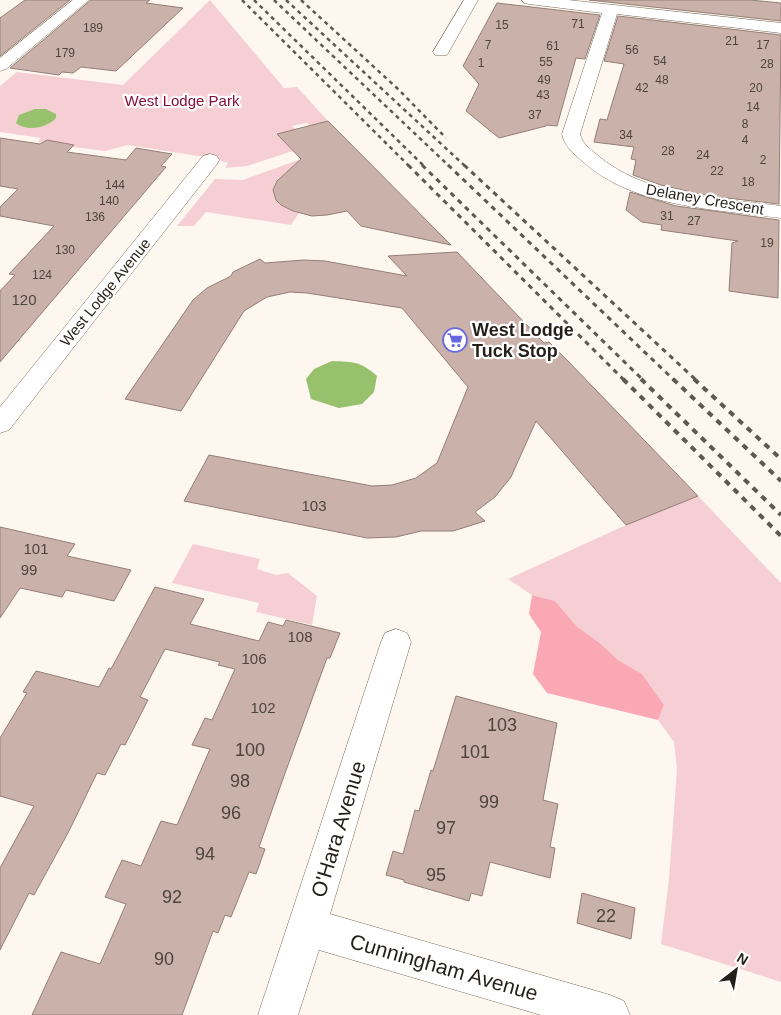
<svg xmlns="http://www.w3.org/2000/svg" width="781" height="1015" viewBox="0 0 781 1015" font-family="Arial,sans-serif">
	<rect width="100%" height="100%" fill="#fef7f0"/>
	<!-- green -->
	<path fill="#f6cfd4" d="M210,0L284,88L297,87L328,121L310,126L307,123L292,126L295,129L278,134L293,151L247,166L225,168L228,163L211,158L128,145L105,151L41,143L38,142L41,138L0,132V86L17,72L123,85Z
		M301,159L277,181L273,189C276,203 285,209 299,213L291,225L206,212L194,226H177L215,179L243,180Z
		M698,496L781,583V982L661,944L669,878L677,769L674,742L658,720L664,705L642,674L618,660L601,644L575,626L555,601L532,595L508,579L626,525Z
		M193,544L260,559L257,569L276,575L288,573L317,596L312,625L256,612L259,603L172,583Z"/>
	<!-- forest -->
	<path fill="#faa8b4" d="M532,595L555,601L576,626L601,644L618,660L642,674L664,705L658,720L547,693L533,674L541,632L529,614Z"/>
	<!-- water -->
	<path fill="#97c16c" d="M35,109H46L56,114V118C47,128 27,132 16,123L19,115Z
		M332,361C354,362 360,361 377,376L374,392L362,404L339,408L311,399L306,379L314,369Z"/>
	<!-- building -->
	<path fill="#cab2aa" stroke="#947e76" d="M25,0H70L0,56V18Z
		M91,0H150L146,3L183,8L116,71L81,67L73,73L62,72L59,75L10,68Z
		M589,0H750L781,3V21Z
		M497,3L600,15L585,59L576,58L557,126L546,125V126L499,138L466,111L479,84L463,66Z
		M618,16L781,35L779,204L709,196L661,185L633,175L636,160L631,159L634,147L594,142L600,119L607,120L624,64L604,61Z
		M328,121L451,245L361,226L347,211L327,215L312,216L293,211L281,205L276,200L273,190L277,181L301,159L277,134Z
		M0,138L40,144L47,140L74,145L67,152L126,160L136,148L172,154L161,166L166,167L0,362V291L15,275L9,274L54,226L0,216V207L18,189L0,186Z
		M630,192L676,206L779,220L778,298L729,291L732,243L738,241L661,230L662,225L642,222L626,210Z
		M457,252L544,343L549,342L567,360L698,496L626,525L536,421L511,477L495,497L475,512L485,521L453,531H421L396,537L367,538L184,501L209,455L372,486L392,485L416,478L437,463L468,387L402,308L307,293L290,292L267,297L244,311L181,411L125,399L193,300L207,288L231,276L233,272L260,259L265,263L304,260L325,261L407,276L388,256Z
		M0,527L75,544L67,556L131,570L114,601L66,590L62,597L20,588L0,618Z
		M155,587L204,599L190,624L259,641L268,622L283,626L286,620L340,633L330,658H327L284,776L259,847L265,849L256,874L249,872L231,917L225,915L218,933L213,931L182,1015H32L61,952L100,964L126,904L105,897L122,860L141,866L161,821L177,825L210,749L192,745L205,718L212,720L235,669L218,665L220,662L165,649L140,697L148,700L125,745L121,744L105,775L97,773L69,831L34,895L29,893L0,950V868L34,806L0,796V738L27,693L23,692L36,671L99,687L109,668L111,669Z
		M456,696L557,723L543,800L558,804L550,847L555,848L550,878L490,862L482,896L471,893L469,901L404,882V880L386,875L393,851L403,854L415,810L419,811L431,770L433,771Z
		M582,893L635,908L631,939L577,923Z"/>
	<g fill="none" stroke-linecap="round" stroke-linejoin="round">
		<!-- minor casing -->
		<g stroke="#786a5a" stroke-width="1">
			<path id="minor" d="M464,0H478L447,55H435L433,52Z
				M522,0H568L781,23V33L617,14L580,134C582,143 589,148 596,154C645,197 720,198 781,206V218C715,209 634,208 582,161C572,152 565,147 562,134L602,13L529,4L524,3Z
				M210,154L217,156L219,160L217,164L9,430L0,433V407L203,156Z
				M396,629L407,633L411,642L330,914L610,995L624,1001L630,1015H541L319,950L298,1015H258L381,642L385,633Z"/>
		</g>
		<!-- tertiary casing -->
		<g stroke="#786a5a" stroke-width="1">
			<path id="tertiary" d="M73,0H89L6,69L0,71V58Z"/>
		</g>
		<!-- minor -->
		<use href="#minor" fill="#fff" fill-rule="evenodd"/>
		<!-- tertiary -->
		<use href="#tertiary" fill="#fff" fill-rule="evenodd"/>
		<!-- rail-far2 -->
		<path stroke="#5e5852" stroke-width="2.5" stroke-dasharray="4 4" stroke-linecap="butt" d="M242,0L409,166
			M254,0L424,166
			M274,0L449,166
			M286,0L465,166
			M301,0L398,89L446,138"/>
		<!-- rail-far1 -->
		<path stroke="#5e5852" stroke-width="3" stroke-dasharray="5 5" stroke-linecap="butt" d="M408,165L624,380
			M422,165L643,380
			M448,165L674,380
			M464,165L696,380"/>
		<!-- rail -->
		<path stroke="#5e5852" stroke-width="4" stroke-dasharray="6 6" stroke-linecap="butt" d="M623,379L781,536
			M641,379L781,515
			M673,379L781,481
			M694,379L781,459"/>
	</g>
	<!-- icons -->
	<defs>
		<g id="supermarket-ring" transform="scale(1.25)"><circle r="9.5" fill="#fff" stroke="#6767e0" stroke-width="1.5"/><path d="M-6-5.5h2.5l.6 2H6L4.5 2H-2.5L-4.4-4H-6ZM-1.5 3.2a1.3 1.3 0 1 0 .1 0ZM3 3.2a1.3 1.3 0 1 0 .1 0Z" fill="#6767e0"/></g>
	</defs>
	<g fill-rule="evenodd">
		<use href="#supermarket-ring" x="455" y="340"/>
	</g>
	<g text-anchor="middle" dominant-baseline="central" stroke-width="4.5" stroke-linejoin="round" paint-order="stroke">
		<!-- far-number labels -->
		<g font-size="12" fill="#4e443d">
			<text x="578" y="24">71</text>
			<text x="502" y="25">15</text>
			<text x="93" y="28">189</text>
			<text x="732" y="41">21</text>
			<text x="488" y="45">7</text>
			<text x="763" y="45">17</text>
			<text x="553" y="46">61</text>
			<text x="632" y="50">56</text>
			<text x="65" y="53">179</text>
			<text x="660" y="61">54</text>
			<text x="546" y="62">55</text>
			<text x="481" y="63">1</text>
			<text x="767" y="64">28</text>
			<text x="544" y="80">49</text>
			<text x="662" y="80">48</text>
			<text x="642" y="88">42</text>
			<text x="756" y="88">20</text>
			<text x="543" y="95">43</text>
			<text x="753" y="107">14</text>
			<text x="535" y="115">37</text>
			<text x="745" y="124">8</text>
			<text x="626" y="135">34</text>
			<text x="745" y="140">4</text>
			<text x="668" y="151">28</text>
			<text x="703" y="155">24</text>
			<text x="763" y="160">2</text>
			<text x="717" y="171">22</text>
			<text x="748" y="182">18</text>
			<text x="115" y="185">144</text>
			<text x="109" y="201">140</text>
			<text x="667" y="216">31</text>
			<text x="95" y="217">136</text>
			<text x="694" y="221">27</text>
			<text x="767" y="243">19</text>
			<text x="65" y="250">130</text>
			<text x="42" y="275">124</text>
		</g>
		<!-- far-park labels -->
		<g font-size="15" fill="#870e36" stroke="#fff">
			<text x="182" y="100">West Lodge Park</text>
		</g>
		<!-- far-street labels -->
		<g font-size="15" fill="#251f19" stroke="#fff">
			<text transform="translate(705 199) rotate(10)">Delaney Crescent</text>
			<text transform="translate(105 292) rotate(-51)">West Lodge Avenue</text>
		</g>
		<!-- number labels -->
		<g font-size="15" fill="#4e443d">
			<text x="24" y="299">120</text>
			<text x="314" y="505">103</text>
			<text x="36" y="548">101</text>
			<text x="29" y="569">99</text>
			<text x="300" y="636">108</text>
			<text x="254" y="658">106</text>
			<text x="263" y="707">102</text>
		</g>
		<!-- poi labels -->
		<g font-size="18" font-weight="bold" fill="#251f19" stroke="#fff" text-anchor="start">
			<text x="472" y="330">West Lodge<tspan x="472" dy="21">Tuck Stop</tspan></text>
		</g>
		<!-- near-number labels -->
		<g font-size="18" fill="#4e443d">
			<text x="502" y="725">103</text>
			<text x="250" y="750">100</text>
			<text x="475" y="752">101</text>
			<text x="240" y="781">98</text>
			<text x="489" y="802">99</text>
			<text x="231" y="813">96</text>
			<text x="446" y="828">97</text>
			<text x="205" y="854">94</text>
			<text x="436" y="875">95</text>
			<text x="172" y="897">92</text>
			<text x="606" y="916">22</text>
			<text x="164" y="959">90</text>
		</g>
		<!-- near-street labels -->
		<g font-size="21" fill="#251f19" stroke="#fff">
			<text transform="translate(338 829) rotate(-73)">O'Hara Avenue</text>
			<text transform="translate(444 967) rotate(16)">Cunningham Avenue</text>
		</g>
	</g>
	<!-- north arrow -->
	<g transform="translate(736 970) rotate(31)" stroke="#ffffff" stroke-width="4" paint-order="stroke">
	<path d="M0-4L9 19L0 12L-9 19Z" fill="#251f19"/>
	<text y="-8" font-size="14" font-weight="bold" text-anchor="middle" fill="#251f19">N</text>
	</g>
</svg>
